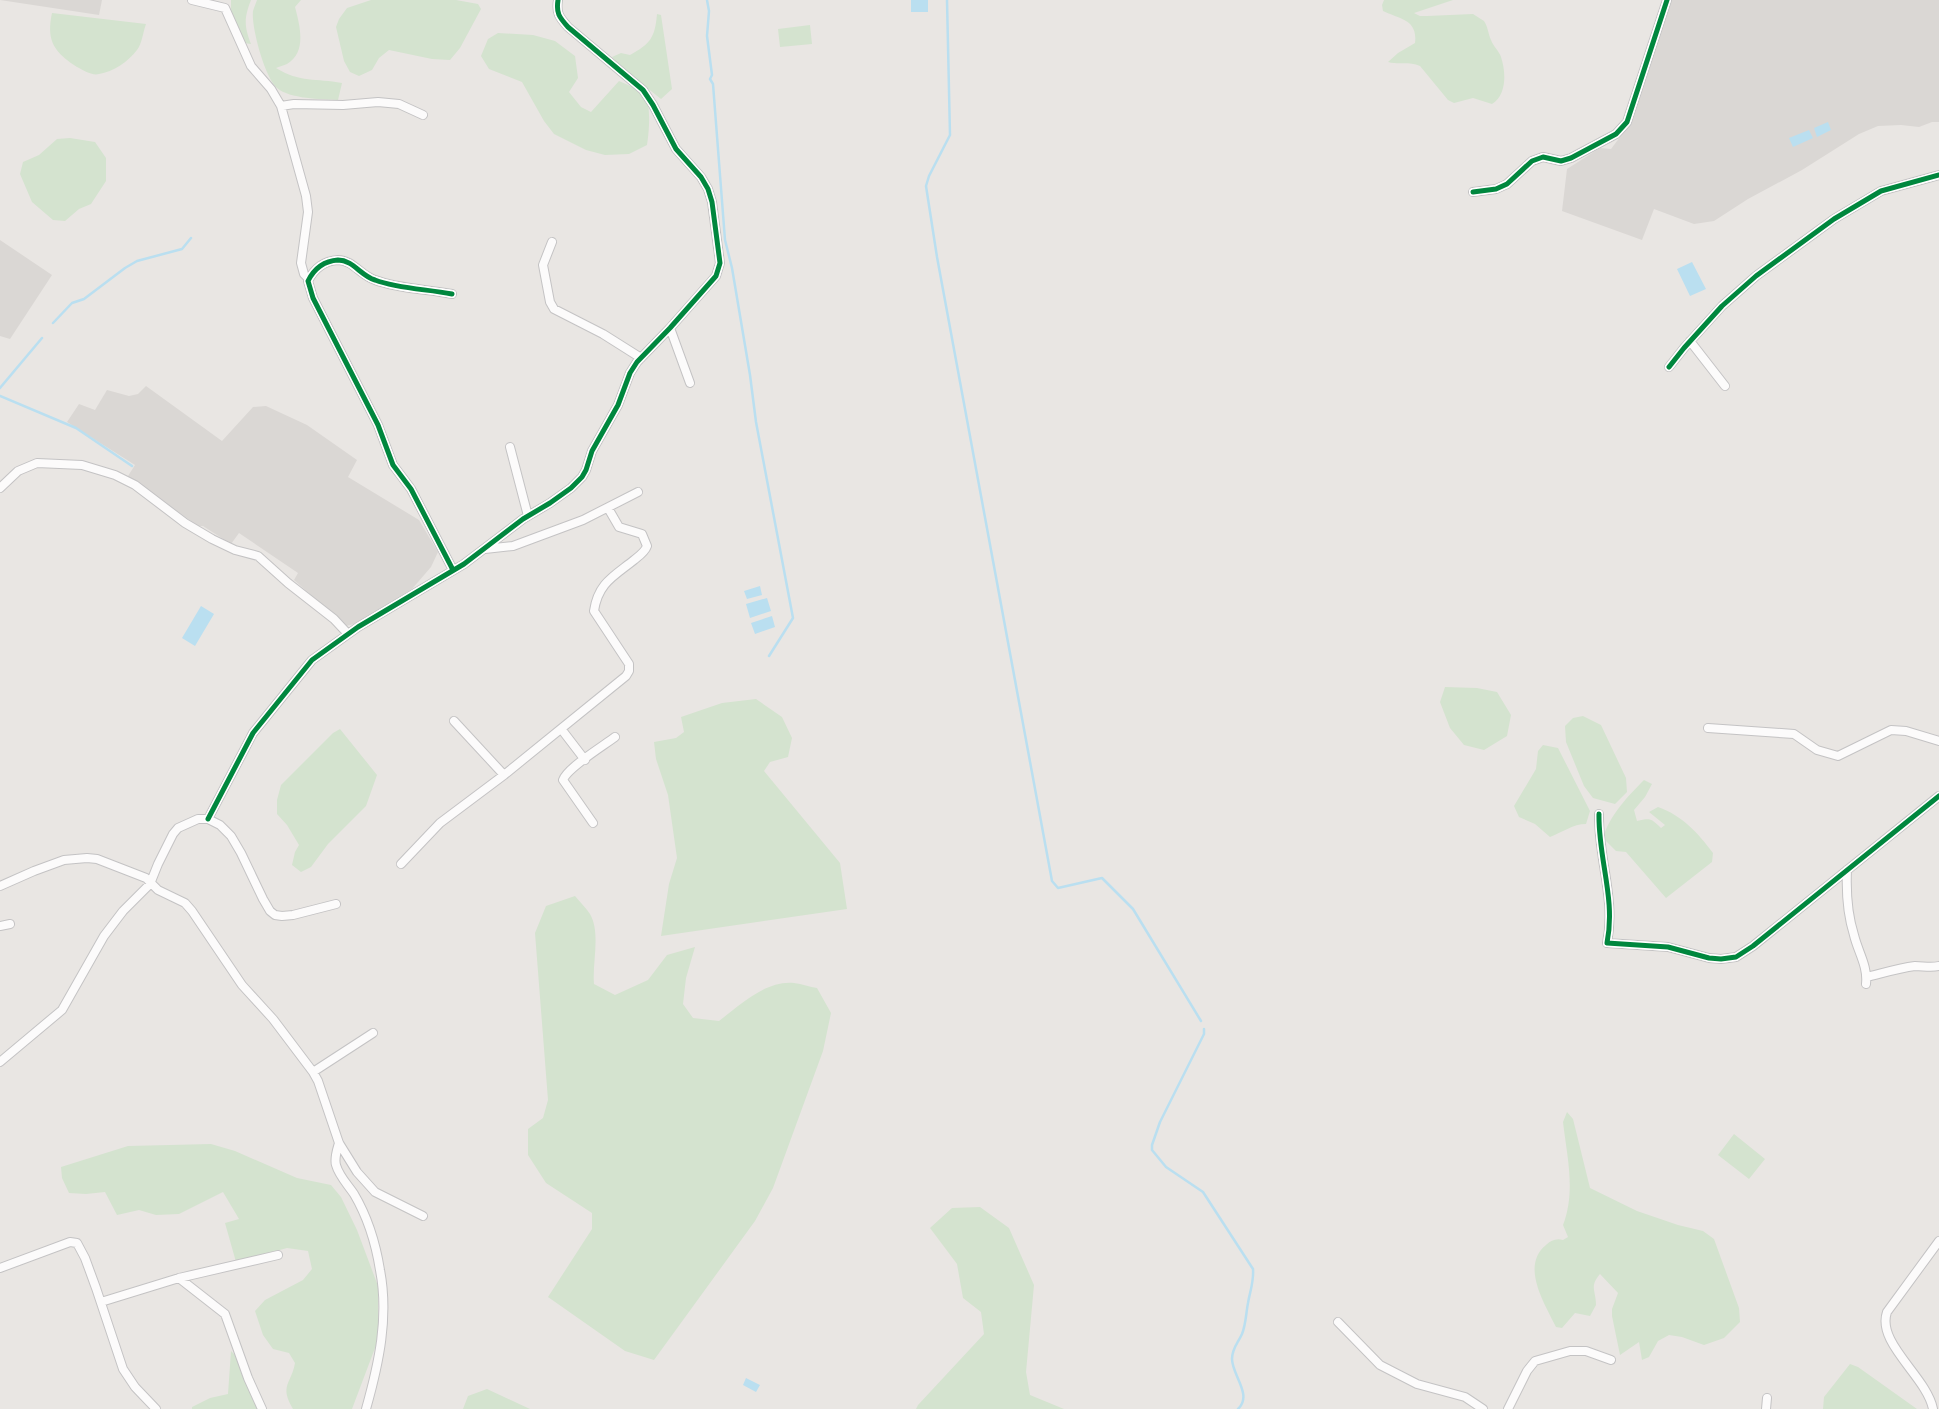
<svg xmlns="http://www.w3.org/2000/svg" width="1939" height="1409" viewBox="0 0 1939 1409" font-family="'Nunito Sans',sans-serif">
	<rect width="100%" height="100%" fill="#e9e6e3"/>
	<!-- industrial -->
	<path fill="#dad7d4" d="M0,0H102L99,15Z
		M1670,0H1939V122H1932L1919,127L1901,125L1878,126L1859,134L1802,170L1748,199L1714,221L1694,224L1654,209L1642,240L1562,211L1567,169L1600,148L1611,149L1629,125Z
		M0,240L52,275L10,339L0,336Z
		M146,386L222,441L253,407L266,406L307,425L357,460L348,477L419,520L438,552L431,567L412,589L358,623L346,626L294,580L298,573L239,533L231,544L203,526H198L128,476L135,465L67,422L79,404L95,410L107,390L129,396L138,394Z"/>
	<!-- green -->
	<path fill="#d4e3cf" d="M231,0H251C244,18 244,26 251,44L244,43L231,13Z
		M257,0H301L295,7C300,26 307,52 287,64C284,65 279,67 276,68C300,83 316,78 342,83L338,100C321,99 290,99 277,88C265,78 251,27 253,11C254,8 256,3 257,0Z
		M371,0H456L478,4L481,9L460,48L450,60L432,59L389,50L379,58L372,70L359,76L350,72L344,61L336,27L339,19L347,8Z
		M1384,0H1453L1414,13L1420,16H1427L1473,14L1484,21C1488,27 1488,33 1491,40C1493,46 1499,51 1501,57C1506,72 1507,95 1492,104L1473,98L1454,103L1448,100L1420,66C1409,61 1399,65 1388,62L1398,53L1415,43C1418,19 1399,19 1383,11L1382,5Z
		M52,13L146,24C143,32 142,44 137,50C129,61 113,72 99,74C92,76 83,70 77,67C54,52 46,41 52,13Z
		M657,14L661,15L672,89L661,99L621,67L612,57L621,53L630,55C650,44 655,38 657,14Z
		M810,25L812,44L780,47L778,29Z
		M498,33L533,35L555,41L575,56L578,78L569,92L581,107L591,112L619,81C627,85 641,89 646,98C651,109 649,133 647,145L629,154L605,155L586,150L554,134L544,121L522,82L489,69L481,56L488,39Z
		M70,138L95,142L106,158V181L91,204L79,209L65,221L53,220L32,202L20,174L23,162L39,155L57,139Z
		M1445,687L1477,688L1497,692L1511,715L1507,736L1484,750L1464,745L1450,728L1440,702Z
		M756,699L782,717L792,738L788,757L770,762L764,771L840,863L847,909L661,936L669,884L677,858L668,795L656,759L654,742L676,738L684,732L681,717L722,703Z
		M1583,716L1601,725L1626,778L1627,792L1615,804L1593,798L1584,786L1566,742L1565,726L1573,718Z
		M340,729L377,775L366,806L328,844L311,867L301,872L292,865L295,852L299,845L287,825L277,814V800L281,785L333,733Z
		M1543,745L1558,748L1590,811L1586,824C1573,824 1563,832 1550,837L1535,824L1519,817L1514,806L1536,769L1538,751Z
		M1644,780L1652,784L1645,797L1634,810L1637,821C1650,818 1651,818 1661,828L1665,825L1649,812L1658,807C1683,816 1698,833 1713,853L1712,862L1666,898L1626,852L1616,851L1603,838C1609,816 1628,796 1644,780Z
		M575,896C580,902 586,908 590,914C601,933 592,963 594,984L615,995L648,980L667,955L695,947L686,978L683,1004L693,1018L719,1021C740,1005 766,980 794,983C802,984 810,987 817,988L831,1013L823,1051L773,1188L755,1221L654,1360L625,1351L548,1297L592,1229V1213L546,1183L528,1155V1129L543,1118L548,1100L535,933L546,906Z
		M1567,1112L1573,1119L1590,1188L1637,1211L1678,1225L1703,1231L1714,1239L1739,1308L1740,1322L1724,1338L1704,1345L1682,1337L1669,1335L1658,1341L1649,1357L1642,1360L1639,1342L1620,1355L1612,1316V1309L1618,1293L1600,1274C1589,1287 1596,1290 1596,1305L1590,1316L1575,1313L1562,1328L1556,1327C1545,1304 1520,1266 1546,1245C1551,1240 1557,1238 1563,1240L1568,1237L1563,1225C1576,1191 1567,1157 1563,1122Z
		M1734,1134L1765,1159L1749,1179L1718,1155Z
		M211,1144L235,1151L297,1178L331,1185L341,1197L357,1230L378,1286V1340L352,1409H293C279,1385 291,1385 295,1363L289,1353L273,1349L263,1335L255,1311L265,1300L303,1280L312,1269L308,1251L287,1248L236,1262L225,1223L239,1219L223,1192L179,1214L156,1215L139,1210L117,1215L105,1192L86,1194L69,1193L62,1178L61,1167L128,1146Z
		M980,1207L1009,1228L1034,1285L1026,1372L1030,1395L1064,1409H916L918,1405L984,1334L981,1312L963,1298L957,1264L930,1228L952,1208Z
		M231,1351L238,1358L259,1409H192V1407L210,1398L228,1394Z
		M1850,1364L1858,1367L1917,1409H1823L1824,1397Z
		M487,1389L530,1409H463L468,1396Z"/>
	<!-- water -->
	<path fill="#badff0" d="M911,0H928V12H911Z
		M1828,122L1831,130L1817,137L1814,128Z
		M1809,130L1813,138L1793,147L1789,138Z
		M1692,262L1706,289L1690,296L1677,269Z
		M760,586L762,595L747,599L744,591Z
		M767,598L771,611L750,618L746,604Z
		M201,606L214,614L195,646L182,638Z
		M772,616L775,627L755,634L751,623Z
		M746,1378L760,1385L756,1392L743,1385Z"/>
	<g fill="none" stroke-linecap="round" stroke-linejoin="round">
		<!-- stream -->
		<path stroke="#badff0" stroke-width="2.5" d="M707,0L709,11L707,36L712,75L710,79L713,84L725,240L732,268L750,375L756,422L793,618L769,656
			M947,0L950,135L929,176L926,186L937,257L1052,881L1058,888L1102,878L1133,909L1201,1021
			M53,323L72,303L84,299L125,268L137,261L182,249L191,238
			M0,388L42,338
			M0,396L76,428L132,466
			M1204,1029V1034L1160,1122L1152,1145V1150L1166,1167L1203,1192L1253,1269C1254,1282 1250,1291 1248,1303C1246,1313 1246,1324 1242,1334C1238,1343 1232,1348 1232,1359C1232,1375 1253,1395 1238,1409"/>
		<!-- minor casing -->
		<g stroke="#c4c3c4" stroke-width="10">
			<path id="minor" d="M192,0L225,8L251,66L271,89L281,106L306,196L308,212L301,263L304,274L309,279
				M281,106L294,104L343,105L378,102L399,104L423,115
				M1473,192L1496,189L1507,184L1532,161L1543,157L1561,161L1571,158L1616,134L1627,122L1667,0
				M552,242L543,265L550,302L554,309L603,334L641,358
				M452,294C427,289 399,289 375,280C361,276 353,260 338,260C323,261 314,269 308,281L313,298L378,425L393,465L411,489L453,570
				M670,328L690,383
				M1690,341L1725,386
				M1669,367L1684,348L1722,306L1756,276L1834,219L1881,191L1939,175
				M510,447L528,516
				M0,488L18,471L37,463L82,465L115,475L135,485L185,523L212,539L235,550L258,556L288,583L334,619L348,634
				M485,549L513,546L583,520L638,492
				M454,721L504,775
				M1708,728L1794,734L1817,750L1838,756L1891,730L1906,731L1939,741
				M562,730L585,760
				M1599,814C1598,858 1616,899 1607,943L1668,947L1709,958L1721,959L1736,957L1753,946L1939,796
				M208,819L253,733L312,660L358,627L464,564L523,519L550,503L571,488L582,477L586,470L592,451L618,405L630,373L637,362L670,328L716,276L720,263L712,202L708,189L701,177L676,149L653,105L643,90L568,27C559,17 556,13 558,0
				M593,823L563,780C567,768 603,746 615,737
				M401,864L440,823L504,775L626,676L629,671V664L594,611C598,583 614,576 634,560C639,556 645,552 647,546L642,534L619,527L608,508
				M1847,870C1846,893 1847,913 1854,935C1858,952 1868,966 1866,984
				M0,886L34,871L64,860L87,858L97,859L146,878L158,890L185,903L192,911L242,985L273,1019L313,1072L318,1081L339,1143L357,1172L375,1192L423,1216
				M0,926L10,924
				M1867,977C1883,973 1899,968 1915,966C1923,966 1931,968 1939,966
				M0,1062L62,1010L104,936L123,911L150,884L158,864L173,834L178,828L198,819H208L220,825L231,836L241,853L263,899L270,911L275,915L282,916L293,915L336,904
				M313,1072L373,1033
				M339,1143C337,1150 334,1158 336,1165C339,1176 348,1185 354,1194C367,1216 376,1245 380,1270C389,1317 379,1363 366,1409
				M0,1268L70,1242L77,1243L85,1258L96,1288L123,1369L135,1387L156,1409
				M179,1278L225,1314L248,1378L262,1409
				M101,1302L179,1278L278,1255
				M1338,1322L1380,1365L1417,1384L1465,1397L1483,1409
				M1508,1409L1527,1371L1535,1361L1570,1351H1586L1611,1360
				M1766,1409L1767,1398
				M1933,1409C1927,1377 1876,1343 1887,1312L1939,1241"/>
		</g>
		<!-- minor -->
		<use href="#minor" stroke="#fcfbfb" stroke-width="8"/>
		<!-- cycleway casing -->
		<g stroke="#fff" stroke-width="8">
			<path id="cycleway" d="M1473,192L1496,189L1507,184L1532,161L1543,157L1561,161L1571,158L1616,134L1627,122L1667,0
				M452,294C427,289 399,289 375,280C361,276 353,260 338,260C323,261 314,269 308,281L313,298L378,425L393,465L411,489L453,570
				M1669,367L1684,348L1722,306L1756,276L1834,219L1881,191L1939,175
				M1599,814C1598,858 1616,899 1607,943L1668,947L1709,958L1721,959L1736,957L1753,946L1939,796
				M208,819L253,733L312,660L358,627L464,564L523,519L550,503L571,488L582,477L586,470L592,451L618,405L630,373L637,362L670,328L716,276L720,263L712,202L708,189L701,177L676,149L653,105L643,90L568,27C559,17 556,13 558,0"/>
		</g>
		<!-- cycleway -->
		<use href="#cycleway" stroke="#00873e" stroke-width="5"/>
	</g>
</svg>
